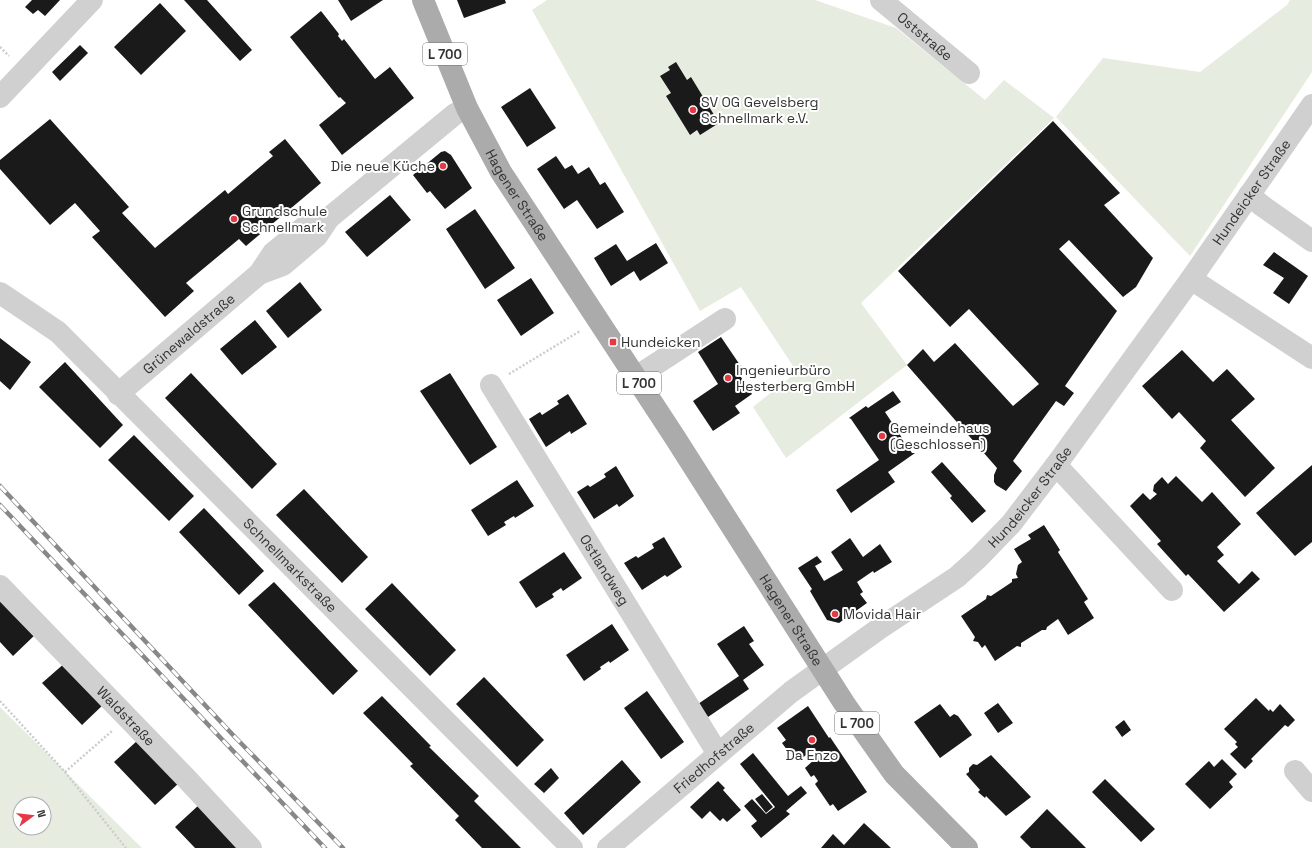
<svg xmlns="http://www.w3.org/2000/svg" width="1312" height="848" viewBox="0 0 1312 848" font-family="'Space Grotesk',sans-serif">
	<rect width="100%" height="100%" fill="#fff"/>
	<!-- green -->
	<path fill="#e6ecdf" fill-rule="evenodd" d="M547,0H815L896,28L985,100L1004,80L1054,118L861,303L907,365L786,458L753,407L797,372L741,287L700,311L532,10Z
		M1290,0H1312V72L1190,256L1056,117L1103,58L1200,72L1287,5Z
		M0,707L142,848H0ZM20,804H44V828H20Z"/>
	<!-- building -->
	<path fill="#1a1a1a" d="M32,0H60L45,16L38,10L33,14L25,7Z
		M184,0H207L252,50L240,61Z
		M338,0H383L351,21Z
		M457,0H505L506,3L464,18Z
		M160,3L186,31L141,75L114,47Z
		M321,11L339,34L338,36L342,41L344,39L375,79L390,67L414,98L342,155L319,125L346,103L340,97L339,98L290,37Z
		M80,45L88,53L60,81L52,72Z
		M676,62L687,80L691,77L719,123L700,135L697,130L690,135L666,96L671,93L660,76L670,70L668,67Z
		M530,88L556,128L527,147L501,107Z
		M50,119L129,207L122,213L155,248L225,190L228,194L273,156L269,152L285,139L321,183L246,246L239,239L186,283L194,291L165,317L92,237L100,231L75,203L50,225L0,169V160Z
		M1053,121L1120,193L1104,205L1153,258L1136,287L1123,297L1069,240L1059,249L1117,311L1065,386L1074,393L1064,406L1056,401L1013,461L1022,471L1006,491L996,485L994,482V475L997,468L907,365L923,349L934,362L955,343L1013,406L1039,384L969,309L950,327L898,271Z
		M445,151L451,155L472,188L445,209L430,191L427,193L413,175L441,152Z
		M556,156L565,169L572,165L578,174L589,167L600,185L605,182L624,212L597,229L577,200L564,209L537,169Z
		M390,195L411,220L367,257L345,232Z
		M475,209L515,268L485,289L446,229Z
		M656,243L668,263L640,281L634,271L611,286L594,258L616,244L627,261Z
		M1274,252L1308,276L1289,304L1273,293L1284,278L1263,265Z
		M531,278L554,313L521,336L497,300Z
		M300,282L322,310L288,338L266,311Z
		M255,320L277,347L242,375L220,349Z
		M721,337L742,368L737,371L752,394L735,406L740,413L713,431L693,401L718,384L698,352Z
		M0,338L31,362L10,390L0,381Z
		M1182,350L1213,382L1227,369L1255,399L1231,420L1275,468L1245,497L1200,448L1206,441L1179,412L1172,419L1142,386Z
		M65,362L123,425L100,448L39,387Z
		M191,373L277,464L252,489L165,398Z
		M450,373L497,447L470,465L420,391Z
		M893,391L901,402L885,412L912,453H915L888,472L895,482L851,513L836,490L879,460L851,419L849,418L866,406L868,408Z
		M568,394L587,424L571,434L570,431L546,447L529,419L540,412L542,415L559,404L557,401Z
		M134,435L194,496L169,521L108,460Z
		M942,462L986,511L972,523L950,498L952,496L931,472Z
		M1312,465V542L1295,556L1256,513Z
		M616,466L634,496L619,507L617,504L594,519L577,492L588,485L590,487L606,477L604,474Z
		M1176,476L1202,502L1212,492L1241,524L1217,547L1224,555L1217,561L1239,584L1252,571L1260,579L1224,612L1188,574L1186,576L1157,544L1161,541L1130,506L1143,493L1150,500L1157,494L1153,491L1154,485L1162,477L1168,484Z
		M517,480L534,506L515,518L514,516L504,522L506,525L488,536L471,510Z
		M304,489L368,557L342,583L276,515Z
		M204,508L264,571L239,595L179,532Z
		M1044,525L1060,550L1058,552L1088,599L1084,602L1094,618L1068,635L1058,619L1047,627L1046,630H1042L1021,643V647L1017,646L995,661L985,645L982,648L978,642L973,641L975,637L961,616L986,599L987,595L991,596L1012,582V579L1018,578L1016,574L1018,565L1022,562L1014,549L1031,539L1028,535Z
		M664,537L682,567L667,577L665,575L642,590L624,563L636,556L638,558L654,548L652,544Z
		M850,538L863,557L880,544L892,562L874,573L873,571L857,582L863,592L860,594L867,603L839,623L827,620L810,591L812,589L798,568L817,556L822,562L815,566L824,581L843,570L831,552Z
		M564,552L582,578L563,591L561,588L552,594L554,597L536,608L519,582Z
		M274,582L358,671L333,695L248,605Z
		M392,583L456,650L430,676L365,609Z
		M0,594L37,633L13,656L0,642Z
		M612,624L629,650L610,663L609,661L600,667L601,669L584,681L566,655Z
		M744,626L754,641L749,644L764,665L743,680L749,689L708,717L698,704L739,676L717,644Z
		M66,662L105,703L82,725L42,683Z
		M484,677L544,740L517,767L456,704Z
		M647,691L684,742L661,759L624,708Z
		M382,696L431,746L429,747L479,796L474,801L521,848H482L455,820L459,816L410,766L413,764L363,713Z
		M1256,698L1269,711L1270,709L1273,712L1280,704L1295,720L1288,727L1285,725L1251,759L1253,761L1245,769L1230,754L1238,747L1235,744L1237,742L1224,729Z
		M998,703L1013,723L998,733L984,713Z
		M940,704L950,717L954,714L958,716L972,735L940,758L914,722Z
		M808,706L829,738L830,737L867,792L838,811L833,804L830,806L815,784L818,781L814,775L811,777L805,768L815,759L812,756V751L799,760L793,752L790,754L782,743L786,740L777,728Z
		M1124,720L1131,730L1122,737L1115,727Z
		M138,740L179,783L155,805L114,762Z
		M753,753L788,796L801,786L807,793L786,811L790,814L761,838L751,826L757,821L744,806L752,799L766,814L775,807L740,764Z
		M991,755L1031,797L1006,816L986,796L985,798L978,792L980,790L966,774L969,772V768L973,764L977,765Z
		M1222,759L1237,774L1229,782L1233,787L1210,809L1185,784L1209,761L1214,767Z
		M622,760L641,782L583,835L564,813Z
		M551,768L559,778L544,793L534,784Z
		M1105,779L1155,829L1141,842L1092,792Z
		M718,781L725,788L723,790L741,810L727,822L723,818L720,821L710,811L702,819L690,807Z
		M762,794L773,807L766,813L755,799Z
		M200,804L238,848H195L175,827Z
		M1047,809L1086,848H1031L1020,837Z
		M864,823L891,848H821L833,834L844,845Z"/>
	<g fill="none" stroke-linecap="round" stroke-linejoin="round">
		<!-- path -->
		<path stroke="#cdcdcd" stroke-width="2.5" stroke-dasharray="2 2" stroke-linecap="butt" d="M0,47L9,56
			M509,374L580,331
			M0,701L65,772L126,848
			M65,772L112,731"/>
		<!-- minor -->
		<g stroke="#d0d0d0" stroke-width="22">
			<path id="s1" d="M881,0L969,73"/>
			<path d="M0,97L92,0"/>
			<path d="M1249,195L1261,205L1312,241"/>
			<path d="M259,274L283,265L317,236L329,218L455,114L467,108"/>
			<path d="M1191,279L1312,358"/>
			<path id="s2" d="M0,293L58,332L572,848"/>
			<path d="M636,377L725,319"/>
			<path id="s3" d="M491,385L718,754"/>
			<path id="s4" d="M118,394L259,274L273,253L308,224L329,218"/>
			<path d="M1056,465L1172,590"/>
			<path id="s5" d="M0,586L185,777L251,848"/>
			<path d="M1295,771L1312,791"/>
			<path id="s6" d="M608,848L791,692L880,628L957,577L978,558L1011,524L1056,465L1191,279L1312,105"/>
		</g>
		<!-- major -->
		<path stroke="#ababab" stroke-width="22" id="s7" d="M423,0L467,108L501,172L674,436L844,703L894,774L967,848"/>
		<!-- rail casing -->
		<g stroke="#888" stroke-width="4.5">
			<path id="rail" d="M0,486L233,735L343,848
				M0,505L325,848"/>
		</g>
		<!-- rail -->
		<use href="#rail" stroke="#fff" stroke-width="3" stroke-dasharray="9" stroke-linecap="butt"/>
	</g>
	<!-- markers -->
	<g fill="#e63946" stroke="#fff" stroke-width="1.5">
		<circle cx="693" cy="110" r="4"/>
		<circle cx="443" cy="166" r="4"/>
		<circle cx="234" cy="219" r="4"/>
		<rect x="609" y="338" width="8" height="8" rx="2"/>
		<circle cx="728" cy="378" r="4"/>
		<circle cx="882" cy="436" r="4"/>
		<circle cx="835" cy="614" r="4"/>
		<circle cx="812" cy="740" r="4"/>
	</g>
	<g text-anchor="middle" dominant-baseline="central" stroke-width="4" stroke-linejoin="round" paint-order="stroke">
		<!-- shield labels -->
		<g fill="#fff" stroke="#707070" stroke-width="1">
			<rect x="423" y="43" width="44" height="22" rx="3"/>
			<rect x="617" y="372" width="44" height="22" rx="3"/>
			<rect x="835" y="712" width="44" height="22" rx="3"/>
		</g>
		<g font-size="13" font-weight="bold" fill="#333">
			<text x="445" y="54">L 700</text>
			<text x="639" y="383">L 700</text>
			<text x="857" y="723">L 700</text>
		</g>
		<!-- street labels -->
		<g font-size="14" fill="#333" stroke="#fff">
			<text stroke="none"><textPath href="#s1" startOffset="57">Oststraße</textPath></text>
			<text stroke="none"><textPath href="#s6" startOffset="928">Hundeicker Straße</textPath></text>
			<text stroke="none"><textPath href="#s7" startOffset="217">Hagener Straße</textPath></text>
			<text stroke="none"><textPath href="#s4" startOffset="93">Grünewaldstraße</textPath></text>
			<text stroke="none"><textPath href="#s6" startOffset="551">Hundeicker Straße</textPath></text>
			<text stroke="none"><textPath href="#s2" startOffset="399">Schnellmarkstraße</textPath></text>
			<text stroke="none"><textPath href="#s3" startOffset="217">Ostlandweg</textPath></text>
			<text stroke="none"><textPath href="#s7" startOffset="723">Hagener Straße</textPath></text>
			<text stroke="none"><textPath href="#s5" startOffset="181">Waldstraße</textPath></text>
			<text stroke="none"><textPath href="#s6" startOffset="139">Friedhofstraße</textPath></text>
		</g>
		<!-- poi labels -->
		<g font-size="14" fill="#333" stroke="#fff" text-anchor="start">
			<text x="701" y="102">SV OG Gevelsberg<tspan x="701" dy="16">Schnellmark e.V.</tspan></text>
			<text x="435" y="166" text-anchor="end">Die neue Küche</text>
			<text x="242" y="211">Grundschule<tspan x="242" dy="16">Schnellmark</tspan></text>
			<text x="621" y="342">Hundeicken</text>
			<text x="736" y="370">Ingenieurbüro<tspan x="736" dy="16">Hesterberg GmbH</tspan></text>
			<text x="890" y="428">Gemeindehaus<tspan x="890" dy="16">(Geschlossen)</tspan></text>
			<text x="843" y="614">Movida Hair</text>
			<text x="812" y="755" text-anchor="middle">Da Enzo</text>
		</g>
	</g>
	<!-- north arrow -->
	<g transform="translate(32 816) rotate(75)"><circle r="19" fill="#ffffff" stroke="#adadad"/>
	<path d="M0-3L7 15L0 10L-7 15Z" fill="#e63946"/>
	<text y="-6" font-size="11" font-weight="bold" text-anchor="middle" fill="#333333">N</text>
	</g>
</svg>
